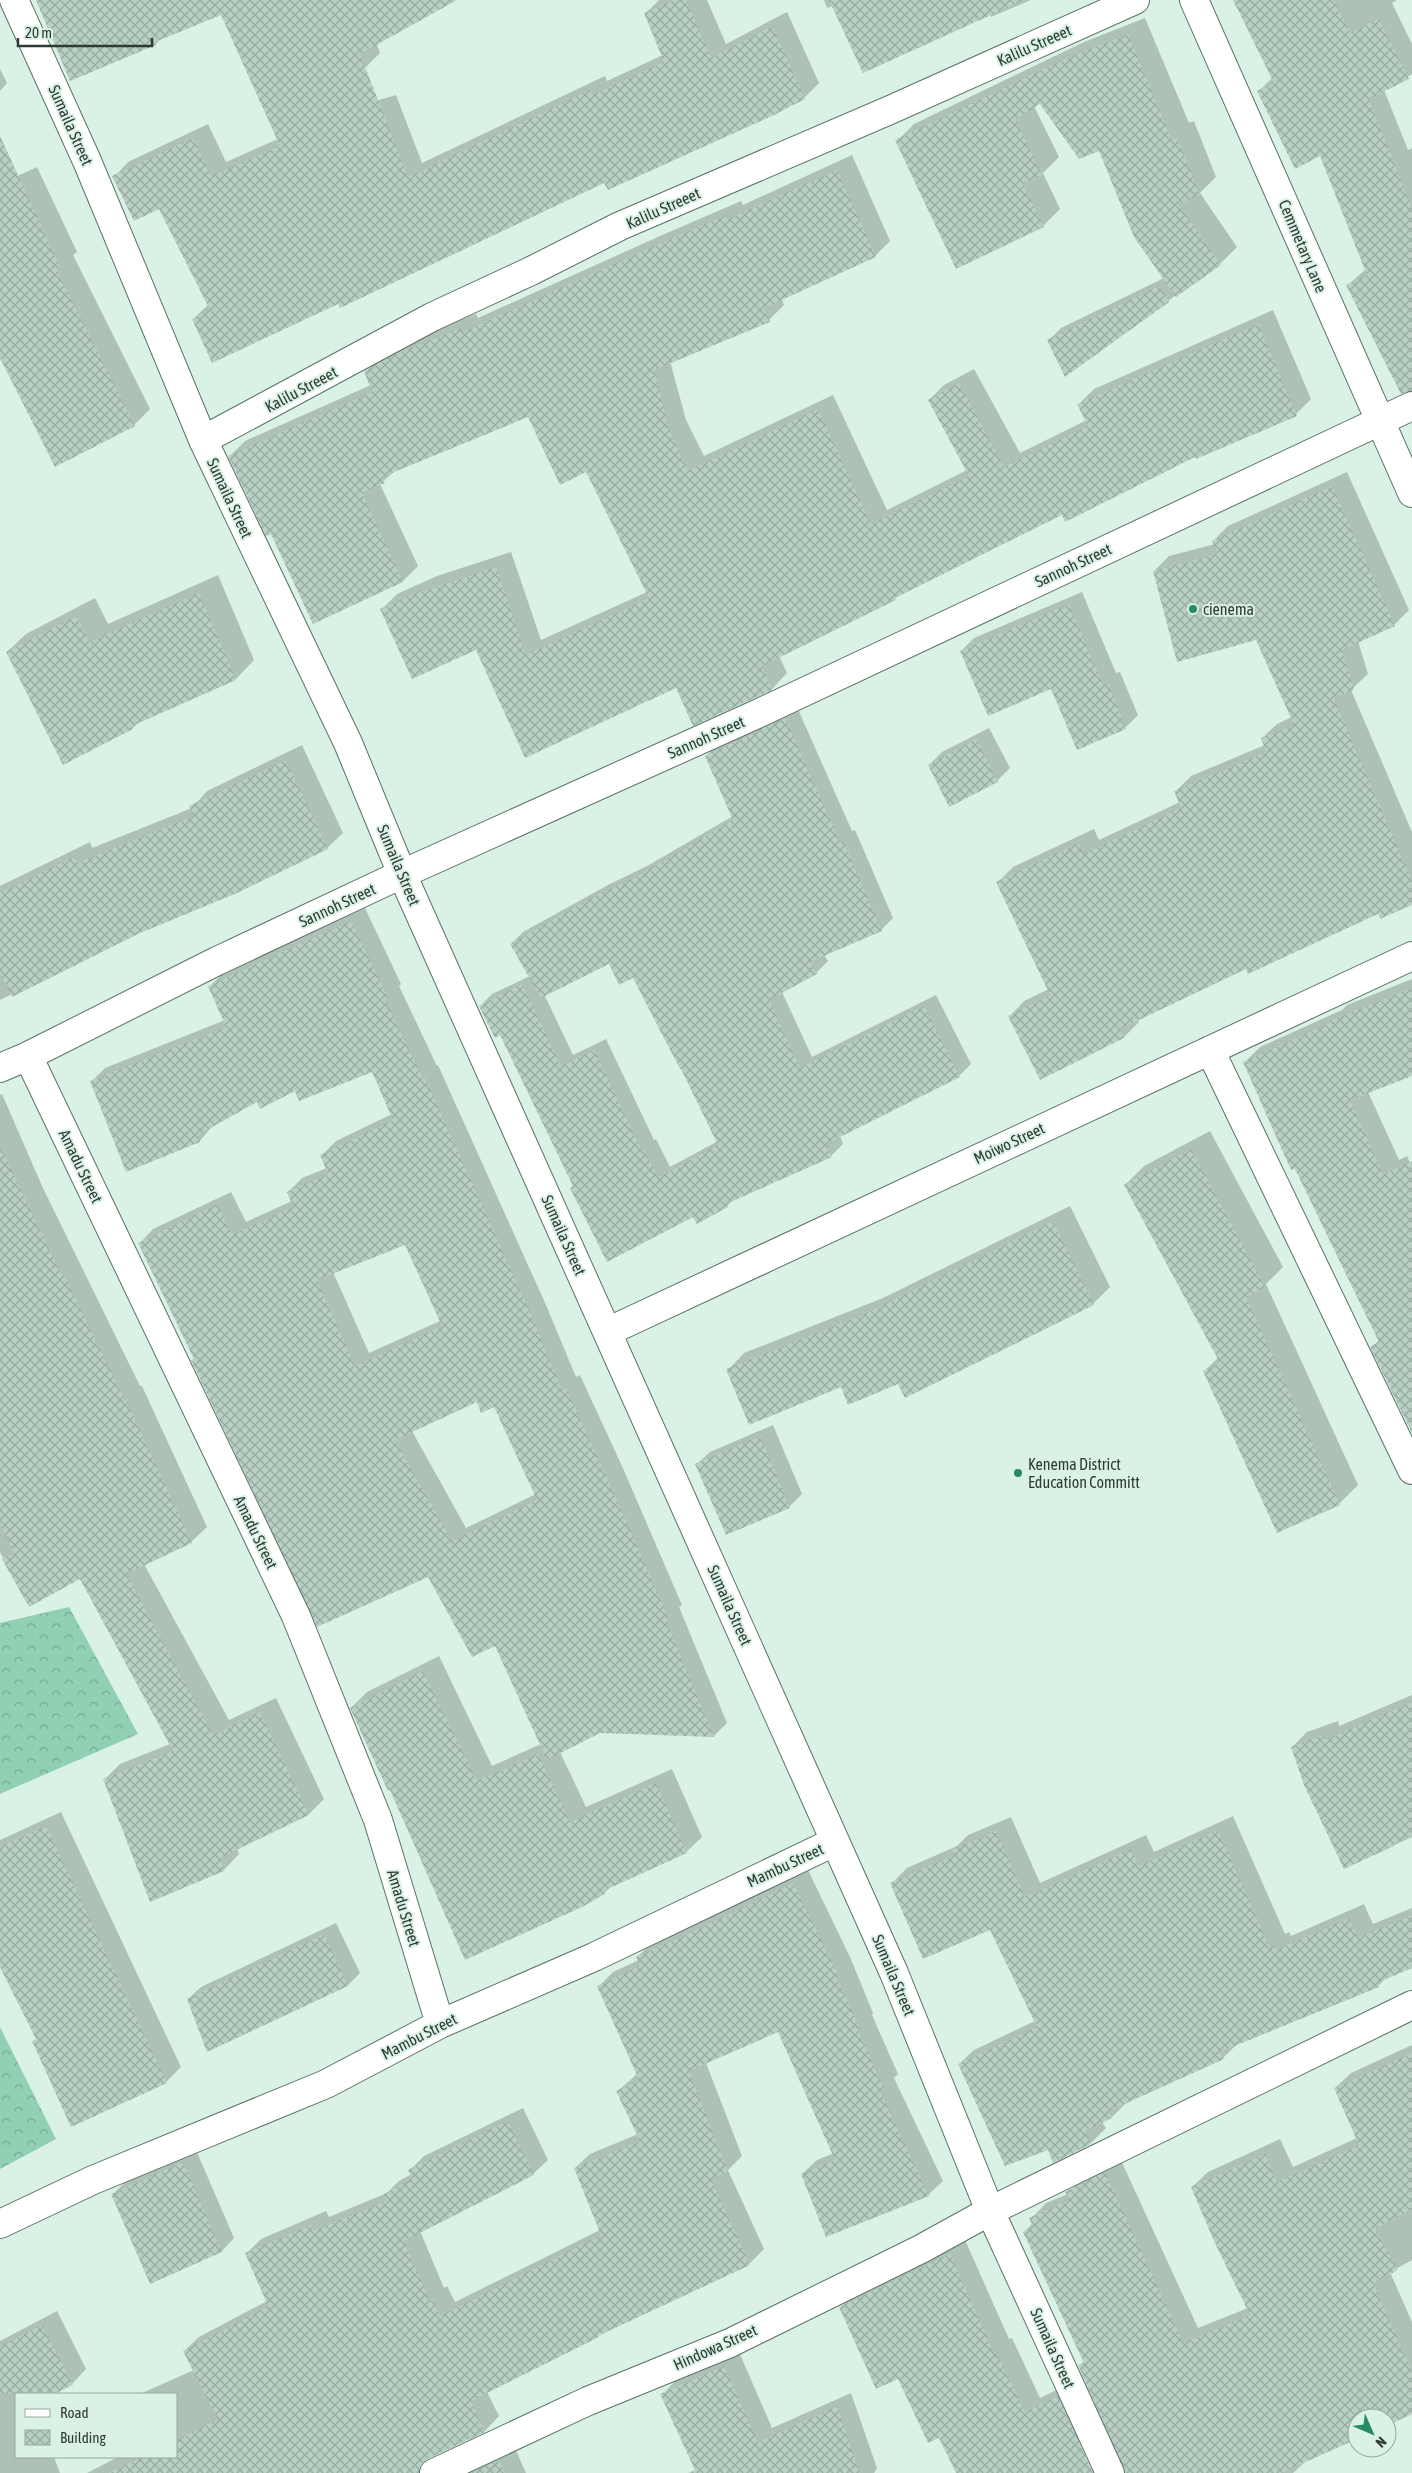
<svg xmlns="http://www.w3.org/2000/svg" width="1412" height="2473" viewBox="0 0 1412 2473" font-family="'Asap Condensed',sans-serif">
	<defs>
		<pattern id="forest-crowns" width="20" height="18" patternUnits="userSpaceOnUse" patternTransform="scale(1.25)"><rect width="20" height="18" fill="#91d0b2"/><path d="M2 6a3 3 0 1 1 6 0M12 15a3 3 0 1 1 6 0" fill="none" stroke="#77aa92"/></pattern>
		<pattern id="building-cross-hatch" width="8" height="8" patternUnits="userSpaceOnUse" patternTransform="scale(1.25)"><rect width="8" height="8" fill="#b8d0c3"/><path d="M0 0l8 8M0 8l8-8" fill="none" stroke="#96aa9f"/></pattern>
	</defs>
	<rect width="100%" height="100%" fill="#d9f2e5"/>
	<!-- forest -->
	<path fill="url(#forest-crowns)" d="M69,1607L138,1734L0,1794V1623Z
		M0,2027L56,2139L0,2169Z"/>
	<!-- shadow -->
	<path fill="#0003" fill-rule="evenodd" d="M38,0H437L377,44L380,53L365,68L334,113L396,95L422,163L605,76L607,81L663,55L645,14L659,0H707L726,44L787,12L819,83L804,98L605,181L193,319L209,304L159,207L114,177L128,162L208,124L226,162L278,139L221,13L162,37L156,44Z
		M824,0H1031L991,17L990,14L833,6L827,8Z
		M1234,0H1397L1392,3L1412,44V74L1384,90L1408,150L1412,148V356L1348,285L1366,269L1321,155L1259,91L1273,77Z
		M1145,18L1189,123L1194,121L1216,177L1200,193L1237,247L1220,264L1168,301L1048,341L1061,328L1164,278L1099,149L1040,103L1034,106L1059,157L1043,173L1060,209L1043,226L897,141L914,124L1084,42Z
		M0,69L7,83L0,91Z
		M852,155L890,241L875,256L782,299L784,305L769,320L670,361L686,420L704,456L833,395L887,510L967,470L929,400L944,385L974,369L1020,453L1087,420L1079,404L1094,389L1273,310L1311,399L1296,414L1062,513L779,656L787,673L772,689L694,724L677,687L476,648L382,609L397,594L437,576L511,552L541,640L647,592L587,470L529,416L396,470L380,484L418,566L403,581L313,623L272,532L230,456L245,441L371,385L366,372L381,356L412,339L476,314L478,318L660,236L741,201L743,205Z
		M37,167L77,252L73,255L150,409L134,425L0,356V184Z
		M1347,472L1409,610L1394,625L1358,641L1368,674L1351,690L1412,832V904L1379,912L1247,968L1137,1019L1139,1022L1124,1037L1040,1078L1010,1016L1024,1001L1049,989L998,882L1013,867L1094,829L1099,840L1180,802L1176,791L1191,776L1265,745L1262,738L1277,724L1292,717L1257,639L1154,571L1169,556L1215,544L1213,541L1228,526Z
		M218,575L254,660L236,679L140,721L133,728L7,652L26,634L95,598L108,624Z
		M1082,592L1116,673L1120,672L1138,715L1125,728L1051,687L961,651L974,638Z
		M797,707L852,831L855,830L893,918L881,930L824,955L828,961L816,973L782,992L812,1057L936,995L971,1064L959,1076L840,1136L843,1144L831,1156L734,1199L727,1206L694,1215L574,1185L501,1034L480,1006L492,994L530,976L511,944L523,932L608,885L649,865L733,816L706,756L718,744ZM610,962L634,976L718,1141L670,1167L656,1139L654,1140L606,1039L573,1055L544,994Z
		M989,728L1010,768L997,781L929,765L942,752Z
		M302,745L343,833L327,848L138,932L0,1000V886L90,842L92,848L192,808L207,791Z
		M365,908L401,984L399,986L437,1066L438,1065L546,1305L576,1377L580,1375L622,1466L682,1605L679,1607L727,1723L714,1736L599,1732L560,1752L586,1807L672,1769L702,1837L686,1852L612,1886L604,1893L391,1788L351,1708L367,1692L439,1656L492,1766L541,1744L495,1644L429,1576L192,1360L195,1358L140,1243L153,1229L231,1192L246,1222L292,1201L288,1192L302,1178L327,1168L322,1155L336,1141L392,1114L372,1070L257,1101L213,1125L200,1141L127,1170L91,1082L105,1068L225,1020L210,986L223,973ZM405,1243L440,1321L369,1353L333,1272ZM477,1401L495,1405L536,1494L466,1528L412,1431Z
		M1412,979V1075L1368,1092L1399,1160L1407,1156L1412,1167V1422L1372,1347L1379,1340L1244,1063L1260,1047L1342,1010L1347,1005Z
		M2,1094L42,1186L140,1386H142L207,1527L191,1542L144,1564L229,1720L276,1698L324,1799L309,1814L237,1848L239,1854L224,1870L151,1900L105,1779L120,1764L170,1744L80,1578L29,1605L0,1552V1095Z
		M1210,1131L1283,1267L1266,1284L1358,1485L1339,1504L1204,1371L1218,1358L1125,1185L1144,1166Z
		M1070,1206L1110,1287L1093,1304L899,1382L841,1386L728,1370L744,1353L883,1298Z
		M773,1425L802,1494L789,1507L697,1464L710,1452Z
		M1412,1695V1837L1344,1868L1292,1747L1307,1732L1338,1721L1339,1726Z
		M61,1812L181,2067L166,2082L37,2038L0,1954V1840Z
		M1233,1816L1285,1934L1289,1932L1291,1936L1364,1904L1373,1924L1412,1908V1967L1387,1977L1378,1986L1238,2043L1223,2058L1126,2103L1112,2117L1102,2122L1106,2128L1091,2143L1054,2161L1048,2148L959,2064L974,2050L1035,2021L991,1928L892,1883L907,1868L957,1846L968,1835L1011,1817L1040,1883L1146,1835L1154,1852Z
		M808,1870L850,1957L873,2013L872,2015L898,2074L894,2078L943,2181L928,2195L802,2174L817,2160L834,2153L779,2030L706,2063L742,2156L728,2170L764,2249L749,2264L602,2332L487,2392L499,2416L485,2431L427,2458L313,2473H87L118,2457H176V2394H140L194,2370L184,2351L199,2337L267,2301L246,2254L261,2239L326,2211L329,2217L387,2193L399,2181L412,2174L410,2170L424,2156L523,2108L548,2160L533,2174L420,2231L444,2288L447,2286L455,2302L600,2230L575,2168L590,2154L638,2134L618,2091L637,2074L599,1986L613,1972L639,1960L637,1957L652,1943L710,1917Z
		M336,1923L360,1973L348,1985L188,1999L201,1987Z
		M1412,2045V2260L1390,2272L1412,2322V2413L1387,2424V2418H1357V2438L1306,2461L1293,2473H1135L1079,2366L1085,2360L1024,2232L1033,2223L1031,2219L1046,2203L1068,2194L1082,2177L1120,2158L1198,2328L1248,2308L1192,2187L1208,2172L1280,2139L1293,2167L1357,2138L1335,2088L1351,2073Z
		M196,2150L234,2238L222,2251L151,2282L113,2194L125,2182Z
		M965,2240L1009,2339L1012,2338L1040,2398L1073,2382L1094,2427L1078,2442L1069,2473H958L940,2436L898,2378L841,2307L856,2292Z
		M57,2311L86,2369L72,2384L51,2394H16V2457H54L60,2473H0V2341Z
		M739,2352L772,2428L851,2393L877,2468L874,2473H697L662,2395L676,2380Z
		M514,2446L526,2473H456Z"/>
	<!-- building -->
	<path fill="url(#building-cross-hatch)" fill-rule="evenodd" d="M36,0H457L360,54L408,177L590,90L592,95L664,62L644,13L674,0H686L711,58L772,26L805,99L774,115L608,190L604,183L340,308L338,304L212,363L192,319L210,310L159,209L134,221L112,176L193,138L211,176L280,146L221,15L155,42L156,45L70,81Z
		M829,0H1024L863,73Z
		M1233,0H1334L1350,33L1379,19L1409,79L1369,99L1412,209V391L1401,394L1346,285L1367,275L1320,156L1295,169L1257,91L1274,83Z
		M1128,34L1172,140L1177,138L1200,195L1178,204L1221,265L1176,297L1134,237L1099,151L1079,159L1040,104L1015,119L1042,175L1023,183L1044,227L956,269L895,140L1065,59Z
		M0,136L61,269L57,271L135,426L55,467L0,358Z
		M837,170L876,257L764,308L770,322L654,370L671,436L688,471L818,409L871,524L969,476L928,400L959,383L1004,467L1088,426L1077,404L1258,324L1297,416L1196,459L1195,457L1065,522L1062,515L895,598L896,600L762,666L772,690L693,726L676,688L525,758L476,650L412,679L380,609L421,590L422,592L496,567L526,655L649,598L586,472L560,485L528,417L382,477L385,483L362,493L403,582L313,624L271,534L266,536L228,456L372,392L364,371L396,354L461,328L463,332L643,251L726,215L728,219Z
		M1159,286L1169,302L1065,377L1047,340Z
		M1332,486L1395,626L1342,650L1354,690L1333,697L1412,881V905L1380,919L1378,914L1248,974L1246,969L1120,1029L1124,1038L1040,1080L1008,1016L1050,995L996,882L1078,843L1084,854L1181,808L1174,791L1266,752L1261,738L1294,725L1256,640L1177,662L1153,571L1218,554L1212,541Z
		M199,593L236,680L132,726L133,729L63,765L6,652L77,616L89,642Z
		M1069,604L1103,685L1108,683L1126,729L1077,750L1051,689L988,716L960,651Z
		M785,718L840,842L843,841L882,931L810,962L817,974L769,1000L800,1068L924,1006L960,1077L826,1144L832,1157L726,1204L728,1207L697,1224L693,1217L607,1262L570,1188L573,1186L500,1035L495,1038L479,1006L522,984L561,1066L594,1050L642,1151L644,1150L658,1178L718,1145L681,1069H680L633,978L619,985L609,964L541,998L510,944L595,896L636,877L733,820L705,756Z
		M976,739L998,782L949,807L928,765Z
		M286,760L328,849L237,893L138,934L12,997L0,973V893L74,857L77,863L194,816L189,806Z
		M351,921L388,998L385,1000L423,1079L425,1078L533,1319L562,1390L566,1388L608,1480L669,1620L666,1621L714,1737L600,1733L547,1760L495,1646L472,1657L428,1577L317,1627L191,1360L194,1359L138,1243L217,1204L232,1235L293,1207L287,1192L328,1174L320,1155L393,1120L372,1072L299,1101L295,1091L260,1109L257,1102L198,1135L200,1142L126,1172L90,1081L226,1027L208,986ZM405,1245L442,1326L355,1366L317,1280ZM477,1402L481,1413L494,1407L537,1500L452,1541L395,1440Z
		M1412,988V1076L1350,1100L1383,1175L1412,1161V1433L1370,1347L1379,1342L1295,1169L1291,1170L1243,1062L1330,1023V1021Z
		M0,1146L62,1276L64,1275L125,1401L126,1400L192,1543L126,1574L213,1735L260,1712L309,1815L220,1858L224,1871L150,1902L103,1779L173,1751L80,1579L29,1607L2,1559L14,1553L0,1523Z
		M1191,1149L1265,1287L1246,1297L1340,1505L1277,1533L1203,1371L1220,1363L1124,1185Z
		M1053,1221L1094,1305L905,1398L898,1384L848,1405L841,1387L749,1425L726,1369L865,1314Z
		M760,1436L790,1508L726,1535L695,1464Z
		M423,1671L477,1781L538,1754L570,1822L656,1783L687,1853L603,1891L605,1894L582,1907L465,1960L390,1790L388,1791L350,1708Z
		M1412,1702V1835L1393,1844L1394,1846L1344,1869L1304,1785L1291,1747L1323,1735L1325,1740Z
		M46,1826L167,2083L71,2127L32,2041L36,2039L0,1967V1847Z
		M1218,1830L1270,1948L1274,1946L1276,1950L1349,1918L1358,1938L1412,1915V1968L1377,1983L1379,1987L1220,2052L1224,2059L1109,2111L1112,2118L1085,2131L1091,2144L1053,2163L1048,2150L1005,2166L958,2064L1037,2027L990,1930L923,1959L890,1883L954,1855L952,1850L996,1831L1025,1897L1131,1849L1139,1866Z
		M793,1883L837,1972L835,1973L860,2029L858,2030L884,2089L880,2091L929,2196L826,2237L801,2174L835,2160L778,2032L689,2071L728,2172L711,2179L750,2265L598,2336L599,2337L471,2401L485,2432L427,2459L421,2464L419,2473H108L142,2457H176V2440L218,2420L183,2351L268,2306L245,2253L311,2225L314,2231L386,2201L383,2195L412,2178L408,2170L508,2121L534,2175L404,2241L430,2301L433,2300L440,2316L601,2235L574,2168L640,2141L616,2091L639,2080L597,1986L640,1966L636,1957L695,1931Z
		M324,1934L348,1986L207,2052L187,1999Z
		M1412,2053V2209L1375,2229L1398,2270L1373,2283L1412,2372V2414L1387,2426V2418H1357V2439L1281,2473H1125L1078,2365L1084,2363L1023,2232L1033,2227L1029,2218L1069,2200L1065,2192L1105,2172L1183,2343L1250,2315L1214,2241L1191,2187L1265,2154L1277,2182L1359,2145L1334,2088Z
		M183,2162L222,2252L150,2284L111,2194Z
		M950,2254L994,2353L996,2352L1025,2412L1058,2396L1093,2473H956L939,2438L928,2443L898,2379L876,2389L839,2307Z
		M42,2325L73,2385L54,2394H0V2347Z
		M724,2366L758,2442L837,2406L860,2473H688L695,2470L660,2394Z
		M499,2460L505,2473H471Z"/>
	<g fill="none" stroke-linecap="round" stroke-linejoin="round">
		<!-- minor casing -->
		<g stroke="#5b7166" stroke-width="30">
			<path id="minor" d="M14,0L87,161L203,440L348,743L402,874L894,1973L990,2211L1110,2473
				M1194,0L1412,493
				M203,440L432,317L531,271L620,226L890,110L1135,0
				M1210,1050L1412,1470
				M28,1056L296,1616L378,1820L440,2024
				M0,1068L28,1056L217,961L402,874L755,715L1412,406
				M607,1332L1412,956
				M0,2224L93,2180L326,2084L440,2024L594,1957L834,1842
				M434,2473L588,2401L730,2343L921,2249L990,2211L1412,2005"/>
		</g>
		<!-- minor -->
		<use href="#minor" stroke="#fff" stroke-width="28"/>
	</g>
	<!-- markers -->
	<g fill="#268a64" stroke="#d9f2e5" stroke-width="2">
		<circle cx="1193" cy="609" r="5"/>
		<circle cx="1018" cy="1473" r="5"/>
	</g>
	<g text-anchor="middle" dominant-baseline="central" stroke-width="4" stroke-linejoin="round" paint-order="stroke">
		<!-- street labels -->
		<g font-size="16" fill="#313b36" stroke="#d9f2e5">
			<text transform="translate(1034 45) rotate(-24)">Kalilu Streeet</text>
			<text transform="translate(71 125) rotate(66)">Sumaila Street</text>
			<text transform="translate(663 208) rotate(-24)">Kalilu Streeet</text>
			<text transform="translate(1303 246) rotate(67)">Cemmetary Lane</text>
			<text transform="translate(301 389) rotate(-28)">Kalilu Streeet</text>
			<text transform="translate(230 498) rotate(65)">Sumaila Street</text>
			<text transform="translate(1073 565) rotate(-25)">Sannoh Street</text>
			<text transform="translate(706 737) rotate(-24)">Sannoh Street</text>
			<text transform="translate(399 865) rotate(67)">Sumaila Street</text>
			<text transform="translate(337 905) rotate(-25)">Sannoh Street</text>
			<text transform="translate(1009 1143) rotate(-25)">Moiwo Street</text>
			<text transform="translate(81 1166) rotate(64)">Amadu Street</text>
			<text transform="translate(564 1235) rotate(66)">Sumaila Street</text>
			<text transform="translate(256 1532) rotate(64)">Amadu Street</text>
			<text transform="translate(730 1605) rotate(66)">Sumaila Street</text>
			<text transform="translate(785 1865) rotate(-25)">Mambu Street</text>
			<text transform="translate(404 1908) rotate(73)">Amadu Street</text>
			<text transform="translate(894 1975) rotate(67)">Sumaila Street</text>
			<text transform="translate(419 2036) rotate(-27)">Mambu Street</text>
			<text transform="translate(715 2347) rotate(-24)">Hindowa Street</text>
			<text transform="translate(1053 2348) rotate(66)">Sumaila Street</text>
		</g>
		<!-- poi labels -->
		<g font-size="16" fill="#313b36" stroke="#d9f2e5" text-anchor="start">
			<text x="1203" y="609">cienema</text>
			<text x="1028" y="1464">Kenema District<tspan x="1028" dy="18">Education Committ</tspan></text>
		</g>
	</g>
	<!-- legend -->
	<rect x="15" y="2393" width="162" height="65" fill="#d9f2e5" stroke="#96a99f"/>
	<rect x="25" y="2409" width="25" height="8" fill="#ffffff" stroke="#96a99f"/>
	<text x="60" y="2418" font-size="15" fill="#313b36">Road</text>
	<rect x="25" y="2430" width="25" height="15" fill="url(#building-cross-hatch)" stroke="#96a99f"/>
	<text x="60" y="2443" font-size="15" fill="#313b36">Building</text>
	<!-- north arrow -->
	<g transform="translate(1372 2433) rotate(135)"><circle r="24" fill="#d9f2e5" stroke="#96a99f"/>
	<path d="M0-4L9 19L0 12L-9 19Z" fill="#268a64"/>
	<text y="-8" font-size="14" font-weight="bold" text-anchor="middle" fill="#313b36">N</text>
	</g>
	<!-- scale -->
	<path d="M18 38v8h134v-8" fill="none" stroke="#313b36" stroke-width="2.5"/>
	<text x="25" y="38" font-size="15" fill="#313b36" stroke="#d9f2e5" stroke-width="4" paint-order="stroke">20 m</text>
</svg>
